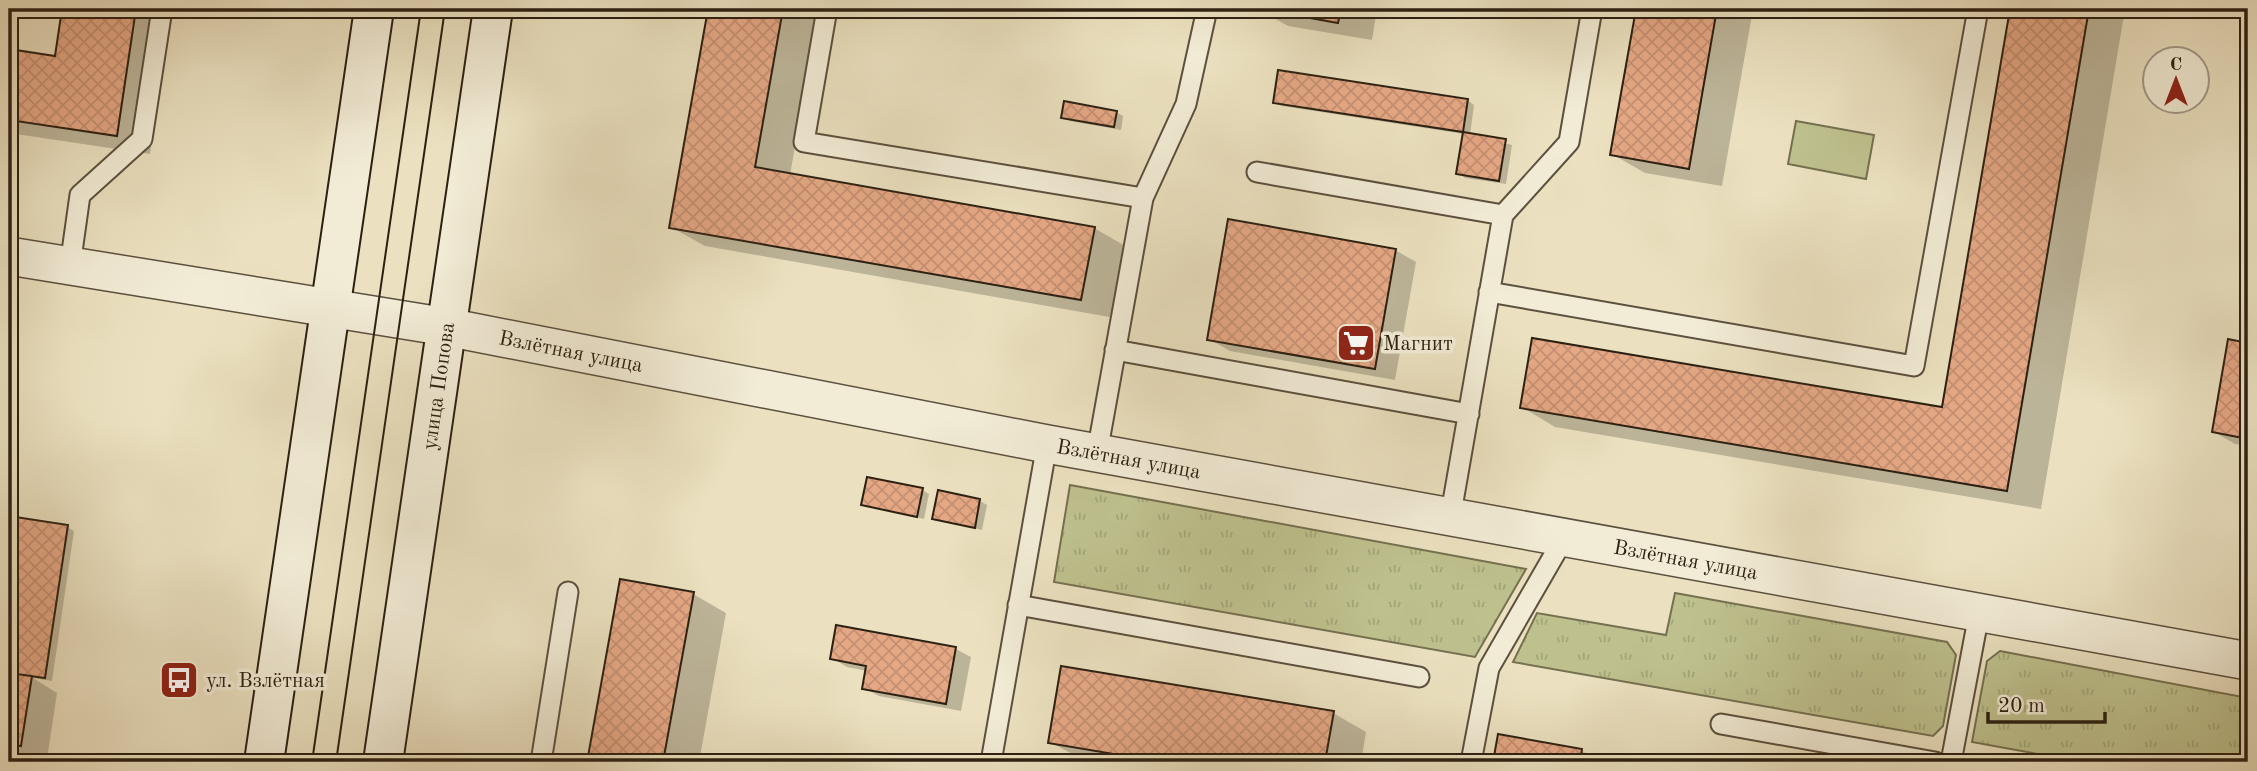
<svg xmlns="http://www.w3.org/2000/svg" width="2257" height="771" viewBox="0 0 2257 771" font-family="'Old Standard TT',serif">
<defs>
<pattern id="grass-tufts" width="24" height="20" patternUnits="userSpaceOnUse" patternTransform="scale(1.75)"><rect width="24" height="20" fill="#bec18e"/><path d="M3 7l-1-3M5 7V3M7 7l1-3M15 17l-1-3M17 17v-4M19 17l1-3" fill="none" stroke="#a3a679"/></pattern>
<pattern id="building-cross-hatch" width="8" height="8" patternUnits="userSpaceOnUse" patternTransform="scale(1.75)"><rect width="8" height="8" fill="#e5a885"/><path d="M0 0l8 8M0 8l8-8" fill="none" stroke="#c59072"/></pattern>
</defs>
<rect width="100%" height="100%" fill="#ebe1c0"/>
<filter id="stains"><feTurbulence type="fractalNoise" baseFrequency=".00286" numOctaves="4"/><feColorMatrix values="0 0 0 0 .2 0 0 0 0 .09 0 0 0 0 .02 0 0 0 .5 -.17"/></filter>
<radialGradient id="worn" r=".72"><stop offset=".6" stop-color="#630" stop-opacity="0"/><stop offset="1" stop-color="#630" stop-opacity=".3"/></radialGradient>
<!-- grass -->
<path fill="url(#grass-tufts)" stroke="#757050" stroke-width="2" d="M 1070,485 L 1526,569 L 1475,657 L 1054,582 Z
M 1675,593 L 1947,642 L 1956,655 L 1943,726 L 1933,736 L 1513,662 L 1537,613 L 1666,635 Z
M 2000,651 L 2248,698 L 2245,762 L 2082,762 L 1972,742 L 1987,661 Z"/>
<!-- pitch -->
<path fill="#bec18e" stroke="#757050" stroke-width="2" d="M 1796,121 L 1874,135 L 1866,179 L 1788,164 Z"/>
<!-- shadow -->
<path fill="#0003" d="M 64,9 L 172,9 L 150,154 L 9,133 L 9,51 L 56,58 Z
M 710,9 L 819,9 L 790,175 L 1094,228 L 1127,247 L 1115,318 L 705,246 L 671,227 Z
M 1258,9 L 1377,9 L 1372,40 L 1288,26 Z
M 1637,9 L 1753,9 L 1722,186 L 1645,173 L 1612,154 Z
M 2011,9 L 2125,9 L 2041,509 L 1555,427 L 1522,407 L 1943,409 Z
M 1467,100 L 1474,105 L 1470,135 L 1512,145 L 1506,184 L 1465,178 L 1458,173 L 1464,134 L 1282,106 L 1275,102 Z
M 1116,112 L 1123,116 L 1121,130 L 1070,121 L 1063,117 Z
M 1395,250 L 1416,262 L 1395,380 L 1230,351 L 1209,339 Z
M 2229,341 L 2248,345 L 2248,446 L 2235,444 L 2214,432 Z
M 922,490 L 929,494 L 924,519 L 863,505 Z
M 980,501 L 987,505 L 982,530 L 934,518 Z
M 9,518 L 67,527 L 74,531 L 52,681 L 33,678 L 57,693 L 47,759 L 9,754 Z
M 621,581 L 693,594 L 726,613 L 699,762 L 589,762 Z
M 838,627 L 956,649 L 971,657 L 961,711 L 879,696 L 864,688 L 867,671 L 847,667 L 832,658 Z
M 1333,713 L 1366,732 L 1361,762 L 1087,762 L 1050,742 Z
M 1499,736 L 1582,751 L 1589,755 L 1587,762 L 1494,762 Z"/>
<!-- building -->
<path fill="url(#building-cross-hatch)" stroke="#2c2012" stroke-width="2" d="M 62,9 L 136,9 L 117,136 L 9,120 L 9,49 L 55,56 Z
M 708,9 L 783,9 L 755,167 L 1095,227 L 1081,300 L 669,228 Z
M 1260,9 L 1341,9 L 1338,23 Z
M 1636,9 L 1717,9 L 1689,169 L 1610,155 Z
M 2010,9 L 2089,9 L 2007,491 L 1520,408 L 1532,338 L 1942,407 Z
M 1278,70 L 1468,99 L 1463,132 L 1273,103 Z
M 1064,101 L 1117,111 L 1114,127 L 1061,118 Z
M 1463,132 L 1506,139 L 1499,181 L 1456,174 Z
M 1228,219 L 1396,249 L 1375,369 L 1207,340 Z
M 2228,339 L 2248,343 L 2248,439 L 2212,432 Z
M 867,477 L 923,488 L 917,517 L 861,505 Z
M 938,490 L 980,499 L 975,528 L 932,519 Z
M 9,516 L 68,525 L 45,678 L 9,673 Z
M 620,579 L 694,592 L 663,762 L 587,762 Z
M 836,625 L 956,647 L 946,704 L 862,689 L 866,666 L 830,659 Z
M 1061,666 L 1334,711 L 1325,762 L 1161,762 L 1048,743 Z
M 9,673 L 32,676 L 21,746 L 9,744 Z
M 1498,734 L 1582,749 L 1580,762 L 1493,762 Z"/>
<g fill="none" stroke-linecap="round" stroke-linejoin="round">
<!-- lane casing -->
<g stroke="#5c503e" stroke-width="23">
<path id="lane" d="M 827,9 L 804,142 L 1143,198
M 1257,172 L 1503,215
M 70,266 L 80,195 L 142,139 L 162,9
M 1489,292 L 1914,366 L 1978,9
M 1115,350 L 1469,414
M 1097,453 L 1143,198 L 1186,104 L 1207,9
M 1450,519 L 1503,215 L 1569,142 L 1592,9
M 1018,605 L 1419,677
M 1721,724 L 1935,762
M 541,762 L 568,592
M 991,762 L 1047,444
M 1471,762 L 1489,668 L 1564,538
M 1951,762 L 1979,614"/>
</g>
<!-- street casing -->
<g stroke="#5c503e" stroke-width="40">
<g id="street">
<path id="s1" d="M 9,256 L 447,327 L 1047,444 L 2248,661"/>
</g>
</g>
<!-- secondary casing -->
<g stroke="#2c2012" stroke-width="42">
<g id="secondary">
<path d="M 264,762 L 374,9"/>
<path id="s2" d="M 383,762 L 493,9"/>
</g>
</g>
<!-- lane -->
<use href="#lane" stroke="#f2ecd6" stroke-width="19"/>
<!-- street -->
<use href="#street" stroke="#f2ecd6" stroke-width="37"/>
<!-- secondary -->
<use href="#secondary" stroke="#f2ecd6" stroke-width="38"/>
<!-- tram -->
<path stroke="#2c2012" stroke-width="2" d="M 312,762 L 421,9
M 336,762 L 445,9"/>
</g>
<!-- icons -->
<defs>
<g id="supermarket-square" transform="scale(2.0125)"><rect x="-9" y="-9" width="18" height="18" rx="4" fill="#8f2418" stroke="#f2ecd6"/><path d="M-6-5.5h2.5l.6 2H6L4.5 2H-2.5L-4.4-4H-6ZM-1.5 3.2a1.3 1.3 0 1 0 .1 0ZM3 3.2a1.3 1.3 0 1 0 .1 0Z" fill="#fff"/></g>
<g id="bus-square" transform="scale(2.0125)"><rect x="-9" y="-9" width="18" height="18" rx="4" fill="#8f2418" stroke="#f2ecd6"/><path d="M-5-6H5V4H4V6H2V4H-2V6H-4V4H-5ZM-3.5-4V0h7V-4ZM-3.5 1.2v1.5H-2V1.2ZM2 1.2v1.5H3.5V1.2Z" fill="#fff"/></g>
</defs>
<g fill-rule="evenodd">
<use href="#supermarket-square" x="1356" y="343"/>
<use href="#bus-square" x="179" y="680"/>
</g>
<g text-anchor="middle" stroke-width="7" stroke-linejoin="round" paint-order="stroke">
<!-- poi labels -->
<g font-size="21" fill="#2c2012" stroke="#f2ecd6" text-anchor="start">
<text x="1383" y="350">Магнит</text>
<text x="206" y="687">ул. Взлётная</text>
</g>
<!-- street labels -->
<g font-size="21" fill="#2c2012" stroke="#f2ecd6">
<text dy="7" stroke="none"><textPath href="#s1" startOffset="570">Взлётная улица</textPath></text>
<text dy="7" stroke="none"><textPath href="#s2" startOffset="380">улица Попова</textPath></text>
<text dy="7" stroke="none"><textPath href="#s1" startOffset="1138">Взлётная улица</textPath></text>
<text dy="7" stroke="none"><textPath href="#s1" startOffset="1704">Взлётная улица</textPath></text>
</g>
</g>
<!-- margin -->
<rect width="2257" height="771" fill="none" stroke="#ebe1c0" stroke-width="35"/>
<rect x="10" y="10" width="2236" height="750" fill="none" stroke="#2c2012" stroke-width="3.5"/>
<rect x="18" y="18" width="2222" height="736" fill="none" stroke="#2c2012" stroke-width="2"/>
<!-- north arrow -->
<g transform="translate(2176 80)"><circle r="33" fill="#f2ecd6" stroke="#a39a88" stroke-width="2"/>
<path d="M0-5L12 26L0 18L-12 26Z" fill="#8f2418"/>
<text y="-10" font-size="19" font-weight="bold" text-anchor="middle" fill="#2c2012">С</text>
</g>
<!-- scale -->
<path d="M1988 712v10h117v-10" fill="none" stroke="#2c2012" stroke-width="3.5"/>
<text x="1998" y="712" font-size="21" fill="#2c2012" stroke="#f2ecd6" stroke-width="5" paint-order="stroke">20 m</text>
<rect width="100%" height="100%" filter="url(#stains)"/>
<rect width="100%" height="100%" fill="url(#worn)"/>
</svg>
